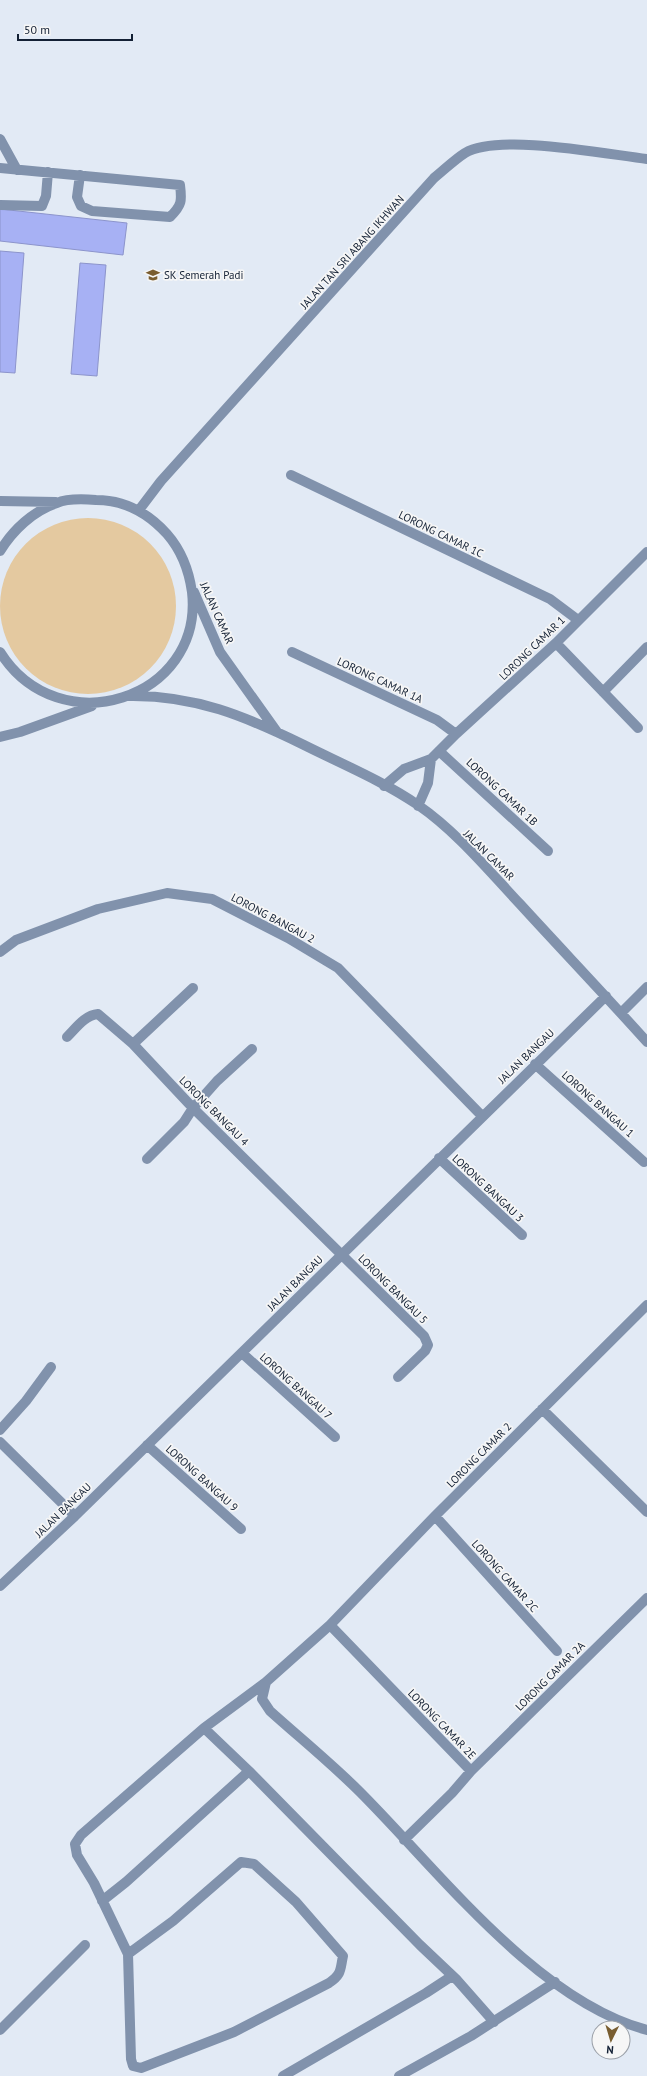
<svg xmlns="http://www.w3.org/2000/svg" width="647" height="2076" viewBox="0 0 647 2076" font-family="'PT Sans',sans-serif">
<rect width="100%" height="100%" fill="#e2eaf5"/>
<!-- green -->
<path fill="#e4c9a0" d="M0 606a88 88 0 1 1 176 0a88 88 0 1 1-176 0Z"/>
<!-- building -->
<path fill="#a7b1f4" stroke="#8c94cb" d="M 0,209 L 127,223 L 123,255 L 0,241 Z
M 0,251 L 24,253 L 15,373 L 0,372 Z
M 80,263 L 106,265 L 97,376 L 71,374 Z"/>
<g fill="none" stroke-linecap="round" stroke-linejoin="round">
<!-- minor -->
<path stroke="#8192ac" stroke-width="10" d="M 0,139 L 17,170
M 0,168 L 180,185 C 182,201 182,205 170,217 L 92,211 L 81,206 L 77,197 L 80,175
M 0,205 L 42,206 L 46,196 L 48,172
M 291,475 L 550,599 L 578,620
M 0,501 L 56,502
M 139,510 L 161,481 L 434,178 C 444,170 454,160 465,153 C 499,133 605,154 647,159
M 0,551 C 13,530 33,511 57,503 C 68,498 84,499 96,500 C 125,500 148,513 167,534 C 181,550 189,571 192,592 C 204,699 59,746 0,652
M 194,592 L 220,652 L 277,732
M 556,643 L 638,728
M 292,652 L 437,720 L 456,734
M 603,692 L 647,647
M 129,696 C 195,695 245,716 304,745 C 342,764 383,781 418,805 C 457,832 488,870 520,904 C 562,950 605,995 647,1042
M 0,737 L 20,732 L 92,706
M 439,751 L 548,851
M 384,786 L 404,769 L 431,759 L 456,734 L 556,643 L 647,552
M 418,806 L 428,783 L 431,759
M 0,952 L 16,940 L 98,909 L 167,893 L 212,899 L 288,938 L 338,968 L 482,1116
M 621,1013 L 647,987
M 67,1037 C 76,1028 85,1015 98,1014 L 133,1044 L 193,1108 L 424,1336 L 428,1345 L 425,1351 L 398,1377
M 133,1044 L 193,988
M 535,1064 L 644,1162
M 439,1158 L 522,1235
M 147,1159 L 184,1122 L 193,1108 L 217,1081 L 252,1049
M 647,1305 L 435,1516 L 330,1625 L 266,1682 L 262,1699 L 270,1711 C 300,1738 331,1763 360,1792 C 439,1871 536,2000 647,2030
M 242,1353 L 335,1437
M 542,1409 L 647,1512
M 0,1430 L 26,1401 L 51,1367
M 0,1442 L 75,1516
M 147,1445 L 241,1529
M 435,1516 L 557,1651
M 0,1586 L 75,1516 L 606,996
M 330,1625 L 471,1771 L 452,1793 L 404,1840
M 204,1728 L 249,1771 L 420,1945 L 457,1980 L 494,2022
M 471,1771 L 647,1598
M 102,1901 L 126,1882 L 249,1771
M 128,1954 L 173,1921 L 241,1862 L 254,1864 L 296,1902 L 343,1956 C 340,1970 342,1974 329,1983 L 234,2032 L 141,2068 L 133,2066 L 131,2059 L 128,1954 L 94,1883 L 77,1855 L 75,1844 L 81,1835 L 204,1728 L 266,1682
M 0,2030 L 85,1945
M 283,2076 L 426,1993 L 452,1976
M 399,2076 L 471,2036 L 555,1982"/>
</g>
<!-- icons -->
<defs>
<g id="school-bare" transform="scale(1.08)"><path d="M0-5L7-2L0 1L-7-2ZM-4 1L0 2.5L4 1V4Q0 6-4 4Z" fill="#795d30" stroke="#f6f6f6" stroke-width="2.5" paint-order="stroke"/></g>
</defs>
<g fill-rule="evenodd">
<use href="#school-bare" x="153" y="275"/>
</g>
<g text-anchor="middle" stroke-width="3.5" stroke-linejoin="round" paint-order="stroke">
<!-- street labels -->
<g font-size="11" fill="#132034" stroke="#f6f6f6">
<text transform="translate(352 252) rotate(-48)" y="4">JALAN TAN SRI ABANG IKHWAN</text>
<text transform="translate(441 534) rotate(26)" y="4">LORONG CAMAR 1C</text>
<text transform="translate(217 613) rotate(66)" y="4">JALAN CAMAR</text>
<text transform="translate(532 648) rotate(-44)" y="4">LORONG CAMAR 1</text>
<text transform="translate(380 680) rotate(25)" y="4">LORONG CAMAR 1A</text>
<text transform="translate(502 792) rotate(43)" y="4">LORONG CAMAR 1B</text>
<text transform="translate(489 855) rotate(45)" y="4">JALAN CAMAR</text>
<text transform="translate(273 918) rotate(28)" y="4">LORONG BANGAU 2</text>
<text transform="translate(526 1056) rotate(-44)" y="4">JALAN BANGAU</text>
<text transform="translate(598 1104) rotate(42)" y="4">LORONG BANGAU 1</text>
<text transform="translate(214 1111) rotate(45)" y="4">LORONG BANGAU 4</text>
<text transform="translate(488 1188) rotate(43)" y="4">LORONG BANGAU 3</text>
<text transform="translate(295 1283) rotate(-45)" y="4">JALAN BANGAU</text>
<text transform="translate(393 1289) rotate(45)" y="4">LORONG BANGAU 5</text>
<text transform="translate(296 1386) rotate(42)" y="4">LORONG BANGAU 7</text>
<text transform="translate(479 1455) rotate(-45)" y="4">LORONG CAMAR 2</text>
<text transform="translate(202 1478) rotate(42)" y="4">LORONG BANGAU 9</text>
<text transform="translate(63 1510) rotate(-44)" y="4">JALAN BANGAU</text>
<text transform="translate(505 1576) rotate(48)" y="4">LORONG CAMAR 2C</text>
<text transform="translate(550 1676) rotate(-45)" y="4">LORONG CAMAR 2A</text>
<text transform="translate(442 1724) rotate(46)" y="4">LORONG CAMAR 2E</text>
</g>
<!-- poi labels -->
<g font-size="11" fill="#132034" stroke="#f6f6f6" text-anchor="start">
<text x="164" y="279">SK Semerah Padi</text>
</g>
</g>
<!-- north arrow -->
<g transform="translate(611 2040) rotate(185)"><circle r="19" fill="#f6f6f6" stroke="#9ba0a8"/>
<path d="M0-3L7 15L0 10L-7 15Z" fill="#795d30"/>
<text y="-6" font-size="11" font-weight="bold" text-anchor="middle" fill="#132034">N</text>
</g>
<!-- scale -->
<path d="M18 34v6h114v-6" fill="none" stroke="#132034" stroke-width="2"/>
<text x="24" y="34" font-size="12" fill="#132034" stroke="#f6f6f6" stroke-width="3" paint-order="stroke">50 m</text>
</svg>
